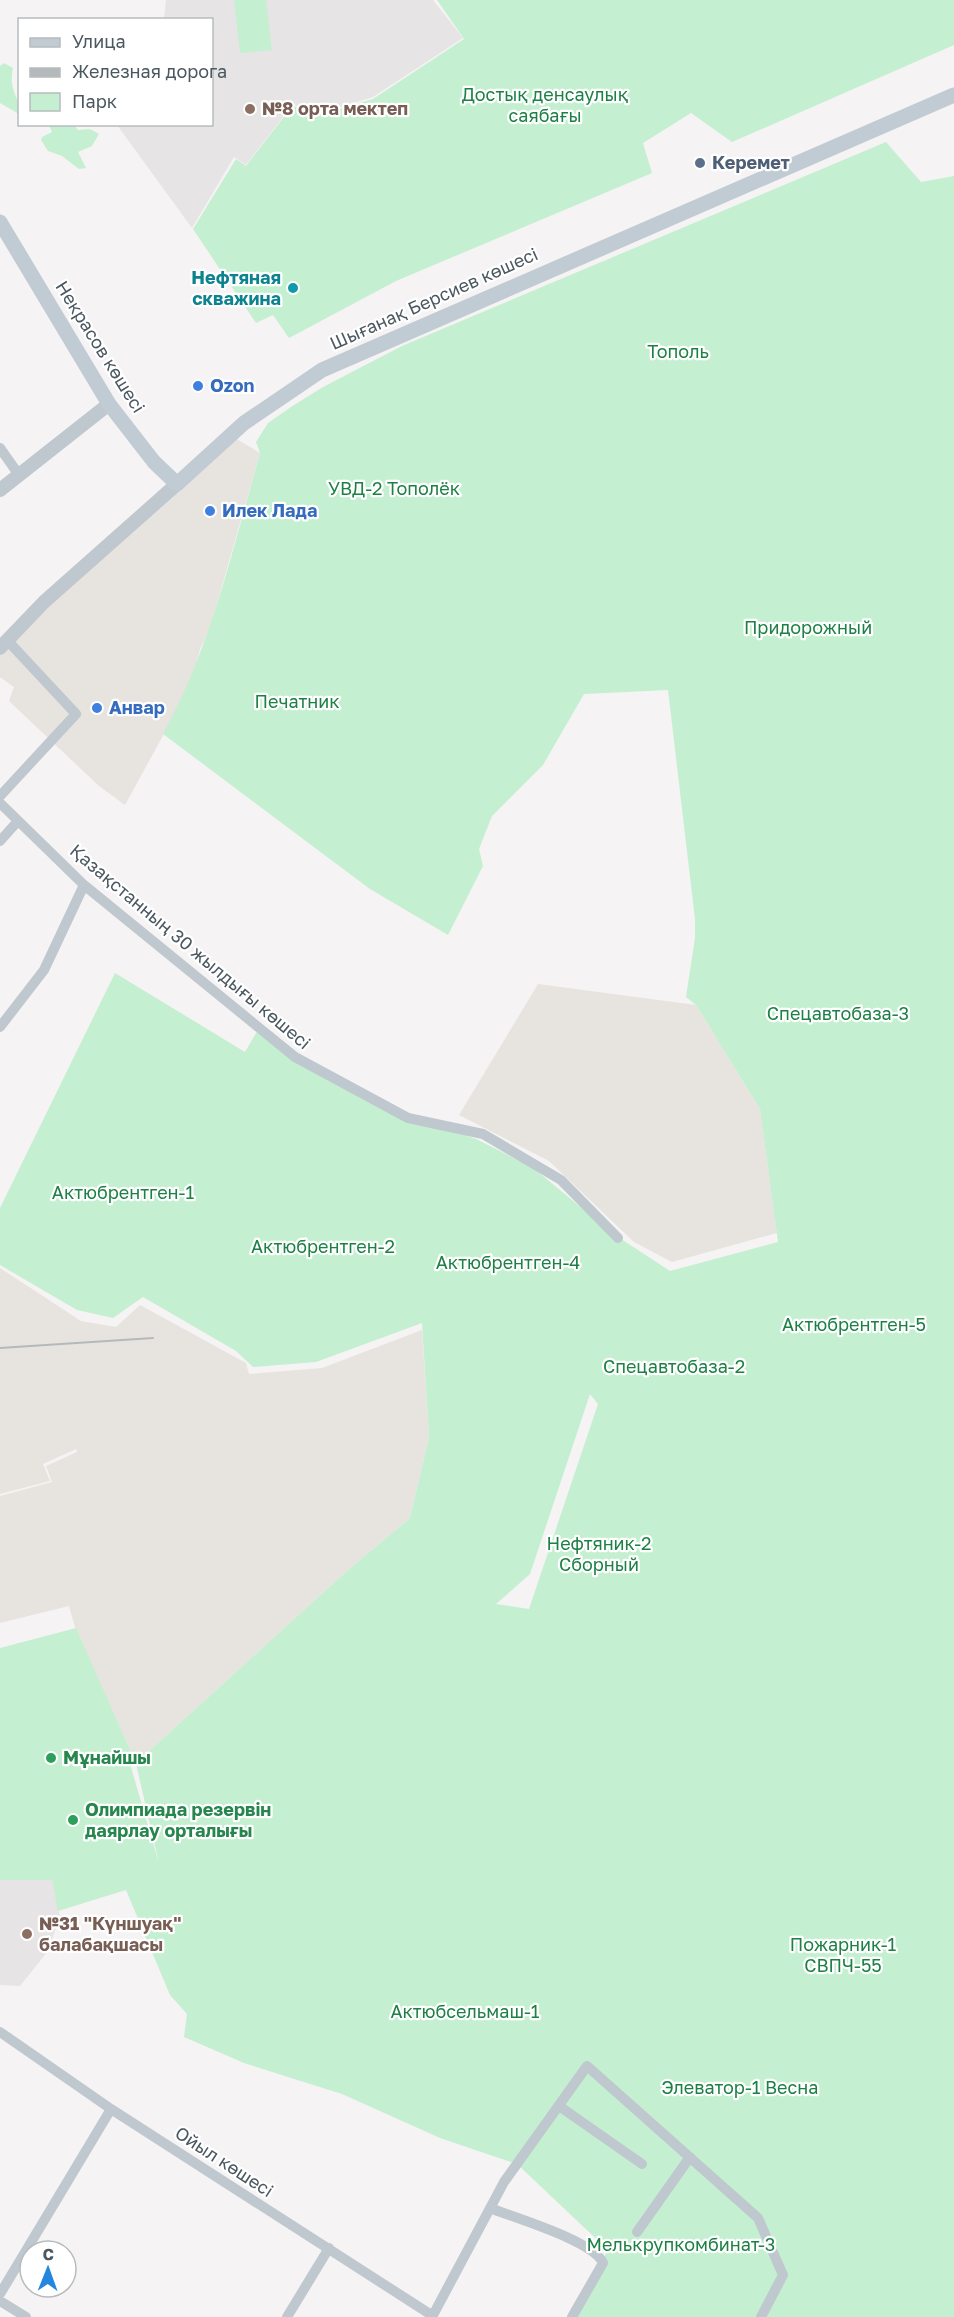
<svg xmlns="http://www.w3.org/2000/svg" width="954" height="2317" viewBox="0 0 954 2317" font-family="'Golos Text',sans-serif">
<rect width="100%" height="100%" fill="#f5f3f3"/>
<!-- commercial -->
<path fill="#e7e4df" d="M 230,435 L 260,453 L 210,628 L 200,649 L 194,671 L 183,699 L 125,805 L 99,786 L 9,701 L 14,687 L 0,677 L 0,650 Z
M 538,984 L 696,1005 L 760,1109 L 777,1233 L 672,1262 L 634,1242 L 549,1161 L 459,1115 Z
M 0,1268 L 81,1321 L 116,1327 L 140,1305 L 246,1363 L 249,1374 L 322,1368 L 422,1330 L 429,1437 L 410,1518 L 348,1570 L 136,1763 L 75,1627 L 69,1606 L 0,1623 L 0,1496 L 52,1482 L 46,1466 L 77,1452 L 76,1449 L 43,1464 L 50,1481 L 0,1494 Z"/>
<!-- education -->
<path fill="#e6e4e5" d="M 166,0 L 433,0 L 463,38 L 373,97 L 314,115 L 293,104 L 246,165 L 234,157 L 192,228 L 117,125 L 212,124 L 212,20 L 164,19 Z
M 0,1880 L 52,1880 L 60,1916 L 48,1951 L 20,1986 L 0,1985 Z"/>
<!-- green -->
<path fill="#c5efd1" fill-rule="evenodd" d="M 234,0 L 266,0 L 272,50 L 240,53 Z
M 437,0 L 954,0 L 954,45 L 732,142 L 691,113 L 643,143 L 652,173 L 396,281 L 289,338 L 273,315 L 256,323 L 193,229 L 236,159 L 246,166 L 293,105 L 314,116 L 373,99 L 464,39 Z
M 4,63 L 13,68 C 8,93 20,94 19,114 L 0,103 L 0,66 Z
M 49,125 L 74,125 L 78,130 L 90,129 L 99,134 L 92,146 L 78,152 L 86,168 L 79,169 L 62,156 L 48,151 L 41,140 L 42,137 L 52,132 Z
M 886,142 L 921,182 L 954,176 L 954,2317 L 568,2317 L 608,2250 L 517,2164 L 440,2138 L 342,2094 L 244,2063 L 184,2037 L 187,2014 L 170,1995 L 126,1890 L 58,1911 L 52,1880 L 0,1880 L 0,1648 L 76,1628 L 136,1763 L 348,1570 L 410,1518 L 429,1437 L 422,1323 L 316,1362 L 253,1367 L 236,1351 L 143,1297 L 113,1318 L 77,1310 L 0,1265 L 0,1208 L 115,973 L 245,1052 L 259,1028 L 295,1057 L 404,1114 L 476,1139 L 532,1167 L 612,1233 L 670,1271 L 778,1242 L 760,1109 L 696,1005 L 686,997 L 695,938 L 695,919 L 668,690 L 584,694 L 543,765 L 492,816 L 479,849 L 483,866 L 448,935 L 370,889 L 163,734 C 211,647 233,548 260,453 L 256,442 L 268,423 L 291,407 L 323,387 L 402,346 ZM 590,1394 L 598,1404 L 529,1609 L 496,1604 L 530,1574 ZM 136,1764 L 158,1859 L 158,1860 L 131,1767 Z"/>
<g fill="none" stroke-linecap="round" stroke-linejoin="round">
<!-- minor -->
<path stroke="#bfc8ce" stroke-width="10" d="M 0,448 L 19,475
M 0,796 L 76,714 L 7,640
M 0,803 L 84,885 L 295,1057 L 408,1118 L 483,1134 L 561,1180 L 618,1238
M 0,841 L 18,821
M 0,1027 L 44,970 L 84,885
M 0,2032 L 111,2109 L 433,2316
M 559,2106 L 642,2164
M 490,2208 C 515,2218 594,2241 603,2263 L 572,2317
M 637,2232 L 690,2157
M 0,2294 L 111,2109
M 0,2301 L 26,2317
M 287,2317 L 329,2248
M 432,2317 L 504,2182 L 587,2066 L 758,2218 L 783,2275 L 761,2317"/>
<!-- tertiary -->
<path stroke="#bfc8ce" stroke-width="14" d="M 0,490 L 109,404
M 0,648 L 44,602 L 177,484"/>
<!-- secondary -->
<path stroke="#c0cbd3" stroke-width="15" d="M 0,222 L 109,404 L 154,462 L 177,484 L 244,423 L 322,370 L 954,95"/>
<!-- rail -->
<path stroke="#b5b9bc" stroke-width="2" d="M 0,1348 L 153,1338"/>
</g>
<!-- markers -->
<g fill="#8d6e63" stroke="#fff" stroke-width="2">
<circle cx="250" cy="109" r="6"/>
<circle cx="27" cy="1934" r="6"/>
</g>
<circle fill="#5c6f8a" stroke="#fff" stroke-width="2" cx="700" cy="163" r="6"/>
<circle fill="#0f9aa8" stroke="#fff" stroke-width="2" cx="293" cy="288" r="6"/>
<g fill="#3f7fe0" stroke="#fff" stroke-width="2">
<circle cx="198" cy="386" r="6"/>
<circle cx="210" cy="511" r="6"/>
<circle cx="97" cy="708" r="6"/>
</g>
<g fill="#2e9e5b" stroke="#fff" stroke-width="2">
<circle cx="51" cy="1758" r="6"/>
<circle cx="73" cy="1820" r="6"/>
</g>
<g text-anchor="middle" stroke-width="4.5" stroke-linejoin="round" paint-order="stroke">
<!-- park labels -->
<g font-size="18" fill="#1d8045" stroke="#fff">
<text x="545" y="101">Достық денсаулық<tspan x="545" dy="21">саябағы</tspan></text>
<text x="678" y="358">Тополь</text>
<text x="394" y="495">УВД-2 Тополёк</text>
<text x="808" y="634">Придорожный</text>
<text x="297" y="708">Печатник</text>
<text x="838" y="1020">Спецавтобаза-3</text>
<text x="123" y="1199">Актюбрентген-1</text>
<text x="323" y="1253">Актюбрентген-2</text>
<text x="508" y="1269">Актюбрентген-4</text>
<text x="854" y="1331">Актюбрентген-5</text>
<text x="674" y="1373">Спецавтобаза-2</text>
<text x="599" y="1550">Нефтяник-2<tspan x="599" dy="21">Сборный</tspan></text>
<text x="843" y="1951">Пожарник-1<tspan x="843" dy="21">СВПЧ-55</tspan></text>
<text x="465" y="2018">Актюбсельмаш-1</text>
<text x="740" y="2094">Элеватор-1 Весна</text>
<text x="681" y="2251">Мелькрупкомбинат-3</text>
</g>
<!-- education labels -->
<g font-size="18" font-weight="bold" fill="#785e54" stroke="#fff" text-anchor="start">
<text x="262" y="115">№8 орта мектеп</text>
<text x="39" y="1930">№31 "Күншуақ"<tspan x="39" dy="21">балабақшасы</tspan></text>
</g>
<!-- service labels -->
<g font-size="18" font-weight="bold" fill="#4e5e75" stroke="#fff" text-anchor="start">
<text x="712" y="169">Керемет</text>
</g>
<!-- culture labels -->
<g font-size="18" font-weight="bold" fill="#0d838f" stroke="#fff" text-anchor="end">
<text x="281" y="284">Нефтяная<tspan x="281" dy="21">скважина</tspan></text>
</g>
<!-- street labels -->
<g font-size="18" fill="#4b5860" stroke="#fff">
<text transform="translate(434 299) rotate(-24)" y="6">Шығанақ Берсиев көшесі</text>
<text transform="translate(100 347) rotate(58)" y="6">Некрасов көшесі</text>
<text transform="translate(190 947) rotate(40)" y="6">Қазақстанның 30 жылдығы көшесі</text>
<text transform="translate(224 2162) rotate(33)" y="6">Ойыл көшесі</text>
</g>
<!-- shop labels -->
<g font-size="18" font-weight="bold" fill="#366cbe" stroke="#fff" text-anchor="start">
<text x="210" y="392">Ozon</text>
<text x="222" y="517">Илек Лада</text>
<text x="109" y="714">Анвар</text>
</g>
<!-- leisure labels -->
<g font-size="18" font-weight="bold" fill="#27864d" stroke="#fff" text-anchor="start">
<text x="63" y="1764">Мұнайшы</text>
<text x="85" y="1816">Олимпиада резервін<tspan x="85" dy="21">даярлау орталығы</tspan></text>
</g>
</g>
<!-- legend -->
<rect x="18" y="18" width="195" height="108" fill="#ffffff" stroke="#b7bcbf" stroke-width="1.5"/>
<rect x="30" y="38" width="30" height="9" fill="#c0cbd3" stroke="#b7bcbf" stroke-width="1.5"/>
<text x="72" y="48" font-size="18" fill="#4b5860">Улица</text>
<rect x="30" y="68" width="30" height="9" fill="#b5b9bc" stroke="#b7bcbf" stroke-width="1.5"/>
<text x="72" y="78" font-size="18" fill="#4b5860">Железная дорога</text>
<rect x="30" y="93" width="30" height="18" fill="#c5efd1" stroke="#b7bcbf" stroke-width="1.5"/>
<text x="72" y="108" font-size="18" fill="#4b5860">Парк</text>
<!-- north arrow -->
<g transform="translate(48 2269) rotate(1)"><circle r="28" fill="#ffffff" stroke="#b7bcbf" stroke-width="1.5"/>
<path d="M0-4.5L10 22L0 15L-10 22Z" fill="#2486de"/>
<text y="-9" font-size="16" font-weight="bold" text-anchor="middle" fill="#4b5860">С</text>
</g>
</svg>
